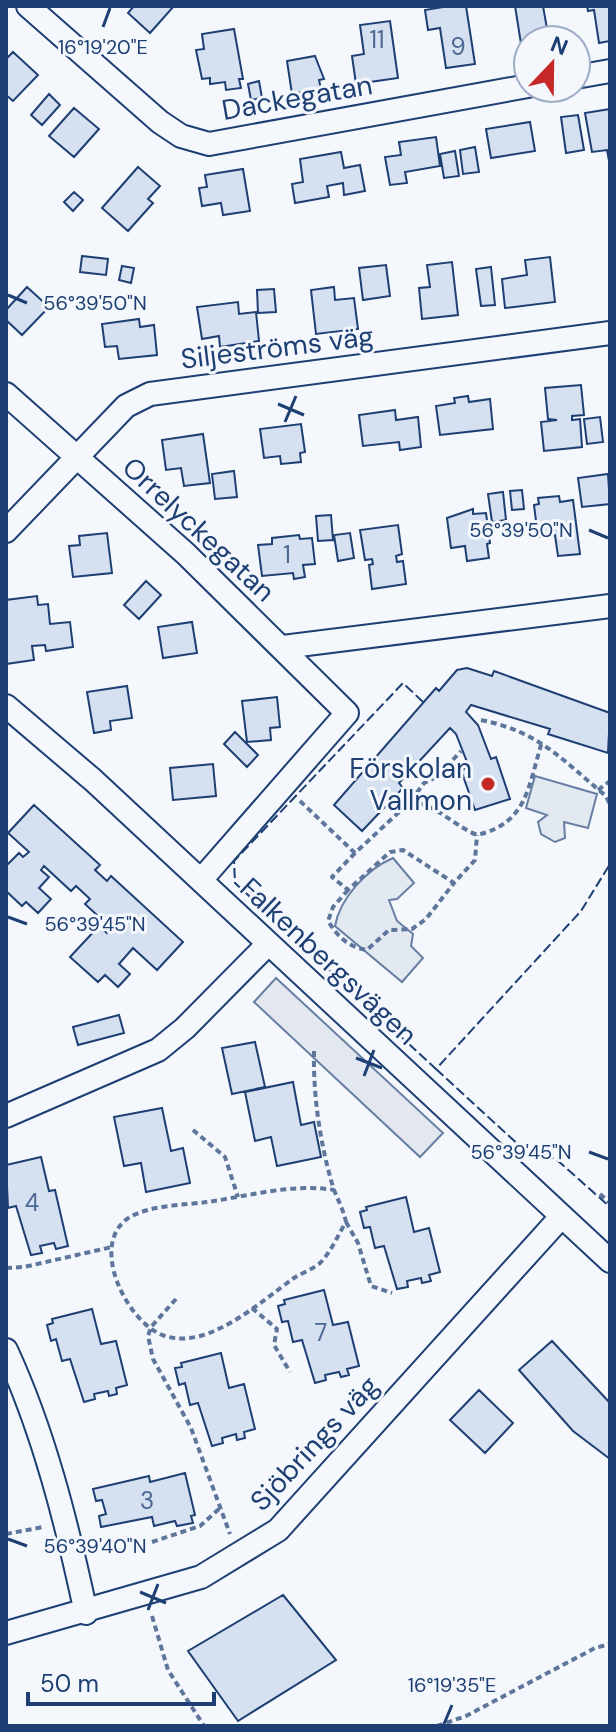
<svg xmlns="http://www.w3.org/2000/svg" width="616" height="1732" viewBox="0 0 616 1732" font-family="'DM Sans',sans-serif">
<rect width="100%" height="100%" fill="#f4f7fb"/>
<!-- green -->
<path fill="#e3e9f0" stroke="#687fa3" stroke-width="2" d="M 535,776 L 597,794 L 588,828 L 564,822 L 565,838 L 555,842 L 541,834 L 538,822 L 547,815 L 526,808 Z
M 393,858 L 414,883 L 397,899 L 389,900 L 397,921 L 413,934 L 411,946 L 423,958 L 402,982 L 335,926 C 340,898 367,869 393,858 Z"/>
<!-- parking -->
<path fill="#e3e8f0" stroke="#687fa3" stroke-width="2" d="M 276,978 L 443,1133 L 420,1157 L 254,1002 Z"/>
<!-- building -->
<path fill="#d5e0f0" stroke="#1d3f73" stroke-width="2" d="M 134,6 L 174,6 L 150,33 L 128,13 Z
M 449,6 L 466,6 L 475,64 L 446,68 L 440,28 L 428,30 L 425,10 Z
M 515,6 L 543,6 L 549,40 L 528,40 L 528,55 L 523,56 Z
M 587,6 L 610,6 L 610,41 L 599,43 L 594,10 L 588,11 Z
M 390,21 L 398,78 L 356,84 L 352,56 L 364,54 L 360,25 Z
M 234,29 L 243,79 L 239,79 L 241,88 L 226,90 L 225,82 L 210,84 L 210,78 L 202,79 L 196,50 L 204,49 L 202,34 Z
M 13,52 L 38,75 L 13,101 L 6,95 L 6,59 Z
M 315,56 L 324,79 L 319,80 L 321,89 L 292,94 L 287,61 Z
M 259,81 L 262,98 L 251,100 L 248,84 Z
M 49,94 L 60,105 L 42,125 L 31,115 Z
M 74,108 L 99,129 L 74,157 L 49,136 Z
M 610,109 L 610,166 L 607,150 L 592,152 L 585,113 Z
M 578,115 L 584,150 L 566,153 L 561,117 Z
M 530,122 L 535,151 L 491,158 L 486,129 Z
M 436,137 L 440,166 L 405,172 L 407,183 L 390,185 L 385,157 L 401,155 L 399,142 Z
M 475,147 L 479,172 L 463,174 L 460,150 Z
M 455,151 L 459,176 L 444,178 L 440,154 Z
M 341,152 L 344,168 L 360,165 L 365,191 L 344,195 L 343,183 L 327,186 L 329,197 L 295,203 L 292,184 L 303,182 L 300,159 Z
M 138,167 L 160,186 L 148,199 L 153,203 L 128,231 L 102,208 Z
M 243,169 L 250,211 L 223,215 L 221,203 L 202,206 L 199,188 L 207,187 L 205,175 Z
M 74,192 L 83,200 L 73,211 L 64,202 Z
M 82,256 L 108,259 L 106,275 L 80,272 Z
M 550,257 L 555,302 L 505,308 L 502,279 L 527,275 L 525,260 Z
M 452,262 L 458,315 L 422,319 L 419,288 L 430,287 L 427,265 Z
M 386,265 L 390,296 L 363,300 L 359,268 Z
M 122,266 L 134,268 L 131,283 L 119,280 Z
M 491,267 L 495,305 L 481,306 L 476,269 Z
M 27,287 L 49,307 L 22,335 L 6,320 L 6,310 Z
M 334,287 L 335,300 L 354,298 L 358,329 L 316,334 L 311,290 Z
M 274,289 L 276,312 L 258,313 L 257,290 Z
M 238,302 L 239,314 L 256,312 L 259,341 L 220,347 L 219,336 L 202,339 L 197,307 Z
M 139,319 L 140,327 L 154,325 L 157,355 L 119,359 L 117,346 L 105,347 L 102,324 Z
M 581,385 L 584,415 L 572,416 L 572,420 L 580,419 L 582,447 L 544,451 L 541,422 L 557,420 L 548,419 L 545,388 Z
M 468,396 L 469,402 L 490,399 L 493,429 L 440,435 L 436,406 L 455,403 L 454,398 Z
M 395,410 L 396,420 L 418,417 L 421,447 L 400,450 L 399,442 L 363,446 L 359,415 Z
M 600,417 L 603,442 L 587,444 L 584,419 Z
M 301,424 L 305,452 L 300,453 L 301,462 L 281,464 L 280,456 L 264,458 L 260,429 Z
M 203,434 L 210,483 L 184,486 L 181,468 L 166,470 L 162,440 Z
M 234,471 L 237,497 L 215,499 L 212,474 Z
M 608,474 L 610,504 L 582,507 L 578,478 Z
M 522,490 L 524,509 L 512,510 L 510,491 Z
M 503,492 L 506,520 L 492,522 L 488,494 Z
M 559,496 L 560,502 L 573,500 L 580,554 L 558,556 L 555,535 L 538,537 L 534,505 L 539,504 L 538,498 Z
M 473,509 L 473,514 L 486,513 L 490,543 L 487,544 L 489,558 L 467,561 L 465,546 L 451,548 L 447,518 Z
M 331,515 L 333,540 L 318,541 L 316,516 Z
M 398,525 L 402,554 L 396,556 L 397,562 L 403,561 L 406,584 L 372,589 L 369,565 L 373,564 L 372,559 L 365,560 L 360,530 Z
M 107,533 L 112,573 L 73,577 L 69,546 L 80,545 L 79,536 Z
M 350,533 L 354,558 L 338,561 L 334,535 Z
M 299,535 L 300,539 L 312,538 L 315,564 L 303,565 L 305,577 L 294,579 L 293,573 L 262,576 L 258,545 L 272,544 L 272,538 Z
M 146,581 L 161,595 L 139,619 L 124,605 Z
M 37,596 L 38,605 L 48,604 L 50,624 L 70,622 L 73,647 L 46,651 L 45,645 L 32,646 L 34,660 L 6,664 L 6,600 Z
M 192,622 L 197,653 L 163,658 L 158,627 Z
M 467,668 L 492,676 L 494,671 L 610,713 L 608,753 L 548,734 L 550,729 L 471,705 L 466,712 L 478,725 L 491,759 L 496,757 L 510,799 L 475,810 L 461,770 L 469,767 L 456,734 L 450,728 L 399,783 L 403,788 L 362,831 L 334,805 L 436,688 L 439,691 L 457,670 Z
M 127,686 L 132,718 L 110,721 L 111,730 L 94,733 L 87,692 Z
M 277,697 L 280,727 L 270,728 L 271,740 L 247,742 L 242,701 Z
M 235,732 L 258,755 L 247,767 L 224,744 Z
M 213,764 L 216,796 L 173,800 L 170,768 Z
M 34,805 L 100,865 L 95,870 L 107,881 L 111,876 L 183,942 L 157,970 L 133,948 L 119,964 L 130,974 L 118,987 L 105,975 L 98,982 L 70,957 L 99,926 L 107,933 L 111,928 L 85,904 L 90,899 L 76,886 L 71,891 L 44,866 L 41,870 L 49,877 L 39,888 L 51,899 L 38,913 L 26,902 L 22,906 L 6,891 L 6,866 L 19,853 L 23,857 L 29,852 L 8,833 Z
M 119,1015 L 124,1033 L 78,1045 L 73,1027 Z
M 255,1042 L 265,1087 L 232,1094 L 222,1048 Z
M 293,1082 L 301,1125 L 314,1122 L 321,1157 L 277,1166 L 271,1137 L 255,1141 L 245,1092 Z
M 162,1108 L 171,1151 L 183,1148 L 190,1183 L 146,1192 L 141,1163 L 124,1166 L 114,1117 Z
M 41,1157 L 49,1191 L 55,1190 L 68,1246 L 56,1249 L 54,1243 L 40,1246 L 42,1253 L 31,1255 L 16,1206 L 8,1208 L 6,1165 Z
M 406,1197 L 414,1232 L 429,1228 L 440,1272 L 429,1275 L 431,1281 L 422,1283 L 421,1278 L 407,1281 L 408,1287 L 397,1289 L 384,1246 L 375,1248 L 370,1227 L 364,1228 L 360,1212 L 367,1210 L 366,1207 Z
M 324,1290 L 333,1325 L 348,1322 L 359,1366 L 347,1369 L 349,1375 L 341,1377 L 339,1372 L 325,1375 L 326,1380 L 315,1383 L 302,1340 L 293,1342 L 288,1321 L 282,1322 L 278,1306 L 285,1304 L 284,1300 Z
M 92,1309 L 101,1344 L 116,1341 L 127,1385 L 116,1388 L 117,1394 L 109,1396 L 108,1391 L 94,1394 L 95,1399 L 84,1402 L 70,1359 L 62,1361 L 56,1339 L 51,1341 L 47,1325 L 53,1323 L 52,1319 Z
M 552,1341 L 610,1403 L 610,1459 L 573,1431 L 519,1370 Z
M 221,1353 L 229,1388 L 244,1384 L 255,1429 L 244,1432 L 245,1438 L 237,1440 L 236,1434 L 222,1438 L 223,1443 L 212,1446 L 198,1403 L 190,1405 L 185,1383 L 179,1385 L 175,1368 L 182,1367 L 181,1363 Z
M 479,1390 L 513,1423 L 485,1453 L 450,1420 Z
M 185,1473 L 195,1515 L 191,1516 L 193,1523 L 177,1526 L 175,1521 L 154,1526 L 152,1517 L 101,1527 L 99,1516 L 106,1514 L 102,1500 L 96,1501 L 93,1489 L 149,1476 L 150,1482 Z
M 283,1595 L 336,1660 L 238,1721 L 188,1651 Z"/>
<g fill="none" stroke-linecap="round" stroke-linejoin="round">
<!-- minor casing -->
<g stroke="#1d3f73" stroke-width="26">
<path id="minor" d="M 28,6 L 160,122 L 181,136 L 209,144 L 528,86
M 576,77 L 610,71
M 6,394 L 186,554 L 347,713 L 201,880
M 6,531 L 126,406 L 150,394 L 610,333
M 283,647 L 610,606
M 6,706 L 93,780 L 610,1261
M 6,1116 L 158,1050 L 185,1028 L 267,945
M 6,1350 C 44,1432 67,1524 86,1613
M 6,1633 L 201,1577 L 278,1530 L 561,1217"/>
</g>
<!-- path -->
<path stroke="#5e769c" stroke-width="4" stroke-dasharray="6 4" stroke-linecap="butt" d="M 481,720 C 540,732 561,759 606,796 L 610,805
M 598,790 L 610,781
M 300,801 L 355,853 L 411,801 C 438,806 453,825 477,835 C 528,823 528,786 542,742
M 411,801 L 424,783 L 437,777 L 461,751
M 355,853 L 332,877 L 348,890 L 390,852 L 403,850 L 454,883 L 475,860 L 477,835
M 348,890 L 333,907 L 328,921 C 338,937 348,947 367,950 L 389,930 L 412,929 L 426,919 L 454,883
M 314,1051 C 313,1096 320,1143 333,1187 C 337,1199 343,1208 346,1222 C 338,1235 331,1252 320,1263 C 313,1269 302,1273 294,1278 C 260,1302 209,1350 165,1336 C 127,1324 87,1243 130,1217 C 151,1205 184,1205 208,1202 C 248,1196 294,1183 334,1190
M 193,1130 L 225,1157 L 238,1197
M 600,1194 L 610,1203
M 346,1222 L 358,1243 L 371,1286 L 392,1293
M 6,1268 L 24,1267 L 112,1247
M 176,1299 L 151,1327 L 148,1336 L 153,1359 L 191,1428 L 230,1534
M 252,1308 L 277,1329 L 274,1345 L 290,1372
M 6,1534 L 43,1527
M 152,1542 L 200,1526 L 219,1509
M 152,1616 L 168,1670 L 204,1726
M 437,1726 L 466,1716 L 595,1648 L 610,1644"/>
<!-- minor -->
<use href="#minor" stroke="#f4f7fb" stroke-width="22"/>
<!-- fence -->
<path stroke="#1d3f73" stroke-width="2" stroke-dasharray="10 4" stroke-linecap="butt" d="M 423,702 L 403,683 L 234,861 L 235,883 L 436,1069 L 581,911 L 610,864
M 436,1069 L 523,1149 L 556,1159 L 610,1207"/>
</g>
<!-- ticks -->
<path fill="none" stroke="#1d3f73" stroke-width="3" d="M 103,27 L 110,8M 8,295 L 27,303M 278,404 L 304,415M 285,422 L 296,396M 589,530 L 608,538M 8,917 L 27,924M 356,1058 L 382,1068M 364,1076 L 374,1050M 589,1152 L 608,1159M 8,1539 L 27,1546M 140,1592 L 166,1603M 148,1610 L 158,1584M 444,1724 L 452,1705"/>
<!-- markers -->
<circle fill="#c62828" stroke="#f4f7fb" stroke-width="3" cx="488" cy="784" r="8"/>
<g text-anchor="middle" stroke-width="6" stroke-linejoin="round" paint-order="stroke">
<!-- number labels -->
<g font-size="24" fill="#4b6792">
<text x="377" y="48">11</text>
<text x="458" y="55">9</text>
<text x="287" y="563">1</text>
<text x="32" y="1211">4</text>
<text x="321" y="1341">7</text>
<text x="147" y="1509">3</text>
</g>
<!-- street labels -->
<g font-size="28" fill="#1d3f73" stroke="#f4f7fb">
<text transform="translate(297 97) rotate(-10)" y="10">Dackegatan</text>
<text transform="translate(277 347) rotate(-7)" y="10">Siljeströms väg</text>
<text transform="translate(199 529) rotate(43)" y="10">Orrelyckegatan</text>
<text transform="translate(329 961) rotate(43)" y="10">Falkenbergsvägen</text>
<text transform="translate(314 1443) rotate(-47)" y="10">Sjöbrings väg</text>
</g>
<!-- poi labels -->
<g font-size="28" fill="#1d3f73" stroke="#f4f7fb" text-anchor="end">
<text x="472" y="778">Förskolan<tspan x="472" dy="32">Vallmon</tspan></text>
</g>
</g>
<g font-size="20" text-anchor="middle" fill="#1d3f73" stroke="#f4f7fb" stroke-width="6" stroke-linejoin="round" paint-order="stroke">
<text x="103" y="54">16°19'20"E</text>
<text x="95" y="310">56°39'50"N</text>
<text x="521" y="537">56°39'50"N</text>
<text x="95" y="931">56°39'45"N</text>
<text x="521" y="1159">56°39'45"N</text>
<text x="95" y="1553">56°39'40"N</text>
<text x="452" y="1692">16°19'35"E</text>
</g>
<!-- border -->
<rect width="616" height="1732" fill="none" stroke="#1d3f73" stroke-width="16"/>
<!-- north arrow -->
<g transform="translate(552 64) rotate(22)"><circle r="38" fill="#f4f7fb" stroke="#9eadc5" stroke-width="2"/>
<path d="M0-6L14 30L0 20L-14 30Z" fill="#c62828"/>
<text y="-12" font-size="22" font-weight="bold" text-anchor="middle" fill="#1d3f73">N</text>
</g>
<!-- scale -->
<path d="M28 1692v12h186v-12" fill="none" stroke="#1d3f73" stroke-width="4"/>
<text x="40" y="1692" font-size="24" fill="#1d3f73" stroke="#f4f7fb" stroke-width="6" paint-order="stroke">50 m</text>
</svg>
